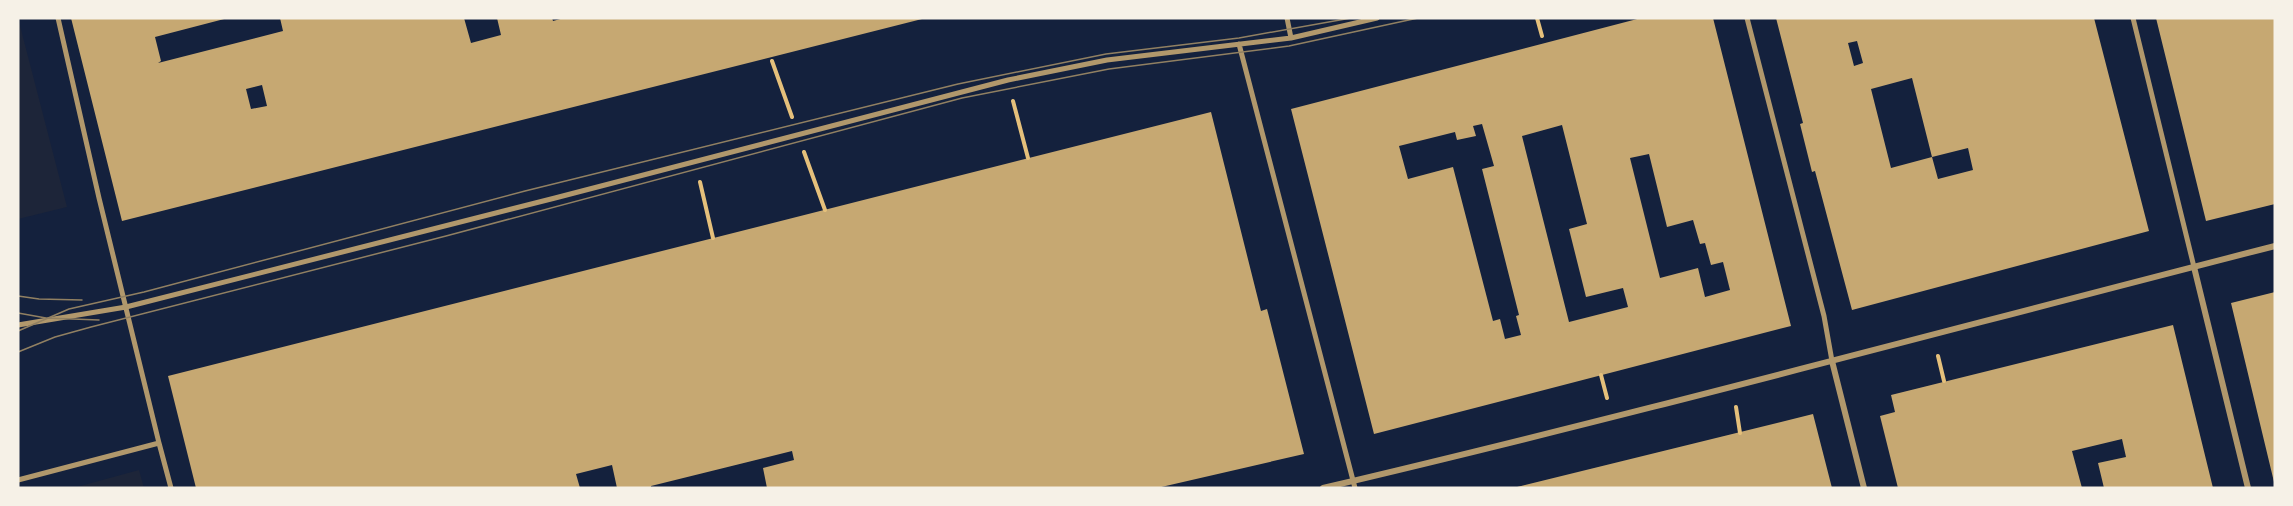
<svg xmlns="http://www.w3.org/2000/svg" width="2293" height="506" viewBox="0 0 2293 506" font-family="Figtree,sans-serif">
<rect width="100%" height="100%" fill="#14213d"/>
<!-- green -->
<path fill="#1d2539" d="M 18,18 L 67,207 L 18,219 Z
M 139,470 L 144,488 L 73,488 Z"/>
<!-- building -->
<path fill="#c6a872" fill-rule="evenodd" d="M 71,18 L 228,18 L 155,37 L 161,61 L 158,63 L 283,31 L 280,18 L 464,18 L 471,43 L 501,35 L 497,18 L 552,18 L 553,21 L 564,18 L 922,19 L 122,221 ZM 262,85 L 267,106 L 251,109 L 246,89 Z
M 1641,18 L 1713,18 L 1791,326 L 1374,434 L 1291,109 ZM 1482,124 L 1494,166 L 1482,169 L 1519,315 L 1516,316 L 1521,335 L 1505,339 L 1500,319 L 1493,321 L 1453,167 L 1408,179 L 1399,146 L 1455,132 L 1457,140 L 1476,136 L 1473,126 ZM 1562,125 L 1587,224 L 1569,229 L 1586,297 L 1623,288 L 1628,307 L 1569,322 L 1522,136 ZM 1649,154 L 1667,227 L 1693,220 L 1700,244 L 1705,243 L 1711,265 L 1723,262 L 1730,290 L 1705,297 L 1698,268 L 1660,278 L 1630,158 Z
M 1776,18 L 2094,18 L 2149,231 L 1852,310 L 1815,171 L 1812,172 L 1800,124 L 1803,123 ZM 1857,41 L 1863,63 L 1854,66 L 1848,43 ZM 1912,78 L 1932,157 L 1968,148 L 1973,170 L 1938,179 L 1932,157 L 1891,168 L 1871,89 Z
M 2156,18 L 2275,18 L 2275,204 L 2206,221 Z
M 1211,112 L 1261,311 L 1267,309 L 1304,454 L 1157,488 L 767,488 L 763,468 L 794,460 L 792,451 L 651,486 L 651,488 L 617,488 L 612,465 L 576,474 L 580,488 L 196,488 L 168,376 Z
M 2275,292 L 2275,482 L 2274,482 L 2231,303 Z
M 2173,325 L 2213,488 L 2104,488 L 2098,463 L 2126,457 L 2122,439 L 2072,451 L 2082,488 L 1898,488 L 1880,416 L 1895,412 L 1891,395 Z
M 1813,414 L 1832,488 L 1517,488 L 1517,487 Z"/>
<g fill="none" stroke-linecap="round" stroke-linejoin="round">
<!-- path -->
<path stroke="#e5c07b" stroke-width="4" d="M 1537,18 L 1542,36
M 772,61 L 792,117
M 1013,101 L 1028,158
M 804,152 L 825,210
M 700,182 L 713,238
M 1938,356 L 1944,381
M 1601,375 L 1607,398
M 1736,407 L 1740,433"/>
<!-- pedestrian -->
<path stroke="#b1986c" stroke-width="5" d="M 58,18 L 99,198 L 159,443
M 1287,18 L 1291,38
M 1747,18 L 1824,316 L 1832,361
M 2133,18 L 2194,267
M 1239,44 L 1355,488
M 18,325 L 126,307 L 555,198 L 1008,80 L 1107,60 L 1291,38 L 1377,18
M 18,480 L 159,443 L 171,488"/>
<!-- minor -->
<path stroke="#b1986c" stroke-width="6" d="M 2194,267 L 2248,488
M 1832,361 L 1864,488
M 1323,488 C 1642,413 1958,327 2275,246"/>
<!-- tram -->
<path stroke="#918062" stroke-width="1.5" d="M 18,296 L 39,299 L 82,300
M 18,313 L 46,318 L 99,320
M 18,331 L 69,309 L 144,292 L 525,191 L 958,84 L 1106,54 L 1239,38 L 1351,18
M 18,352 L 55,337 L 91,327 L 446,236 L 962,98 L 1109,69 L 1289,46 L 1418,18"/>
</g>
<!-- border -->
<rect width="2293" height="506" fill="none" stroke="#f6f1e7" stroke-width="39"/>
</svg>
